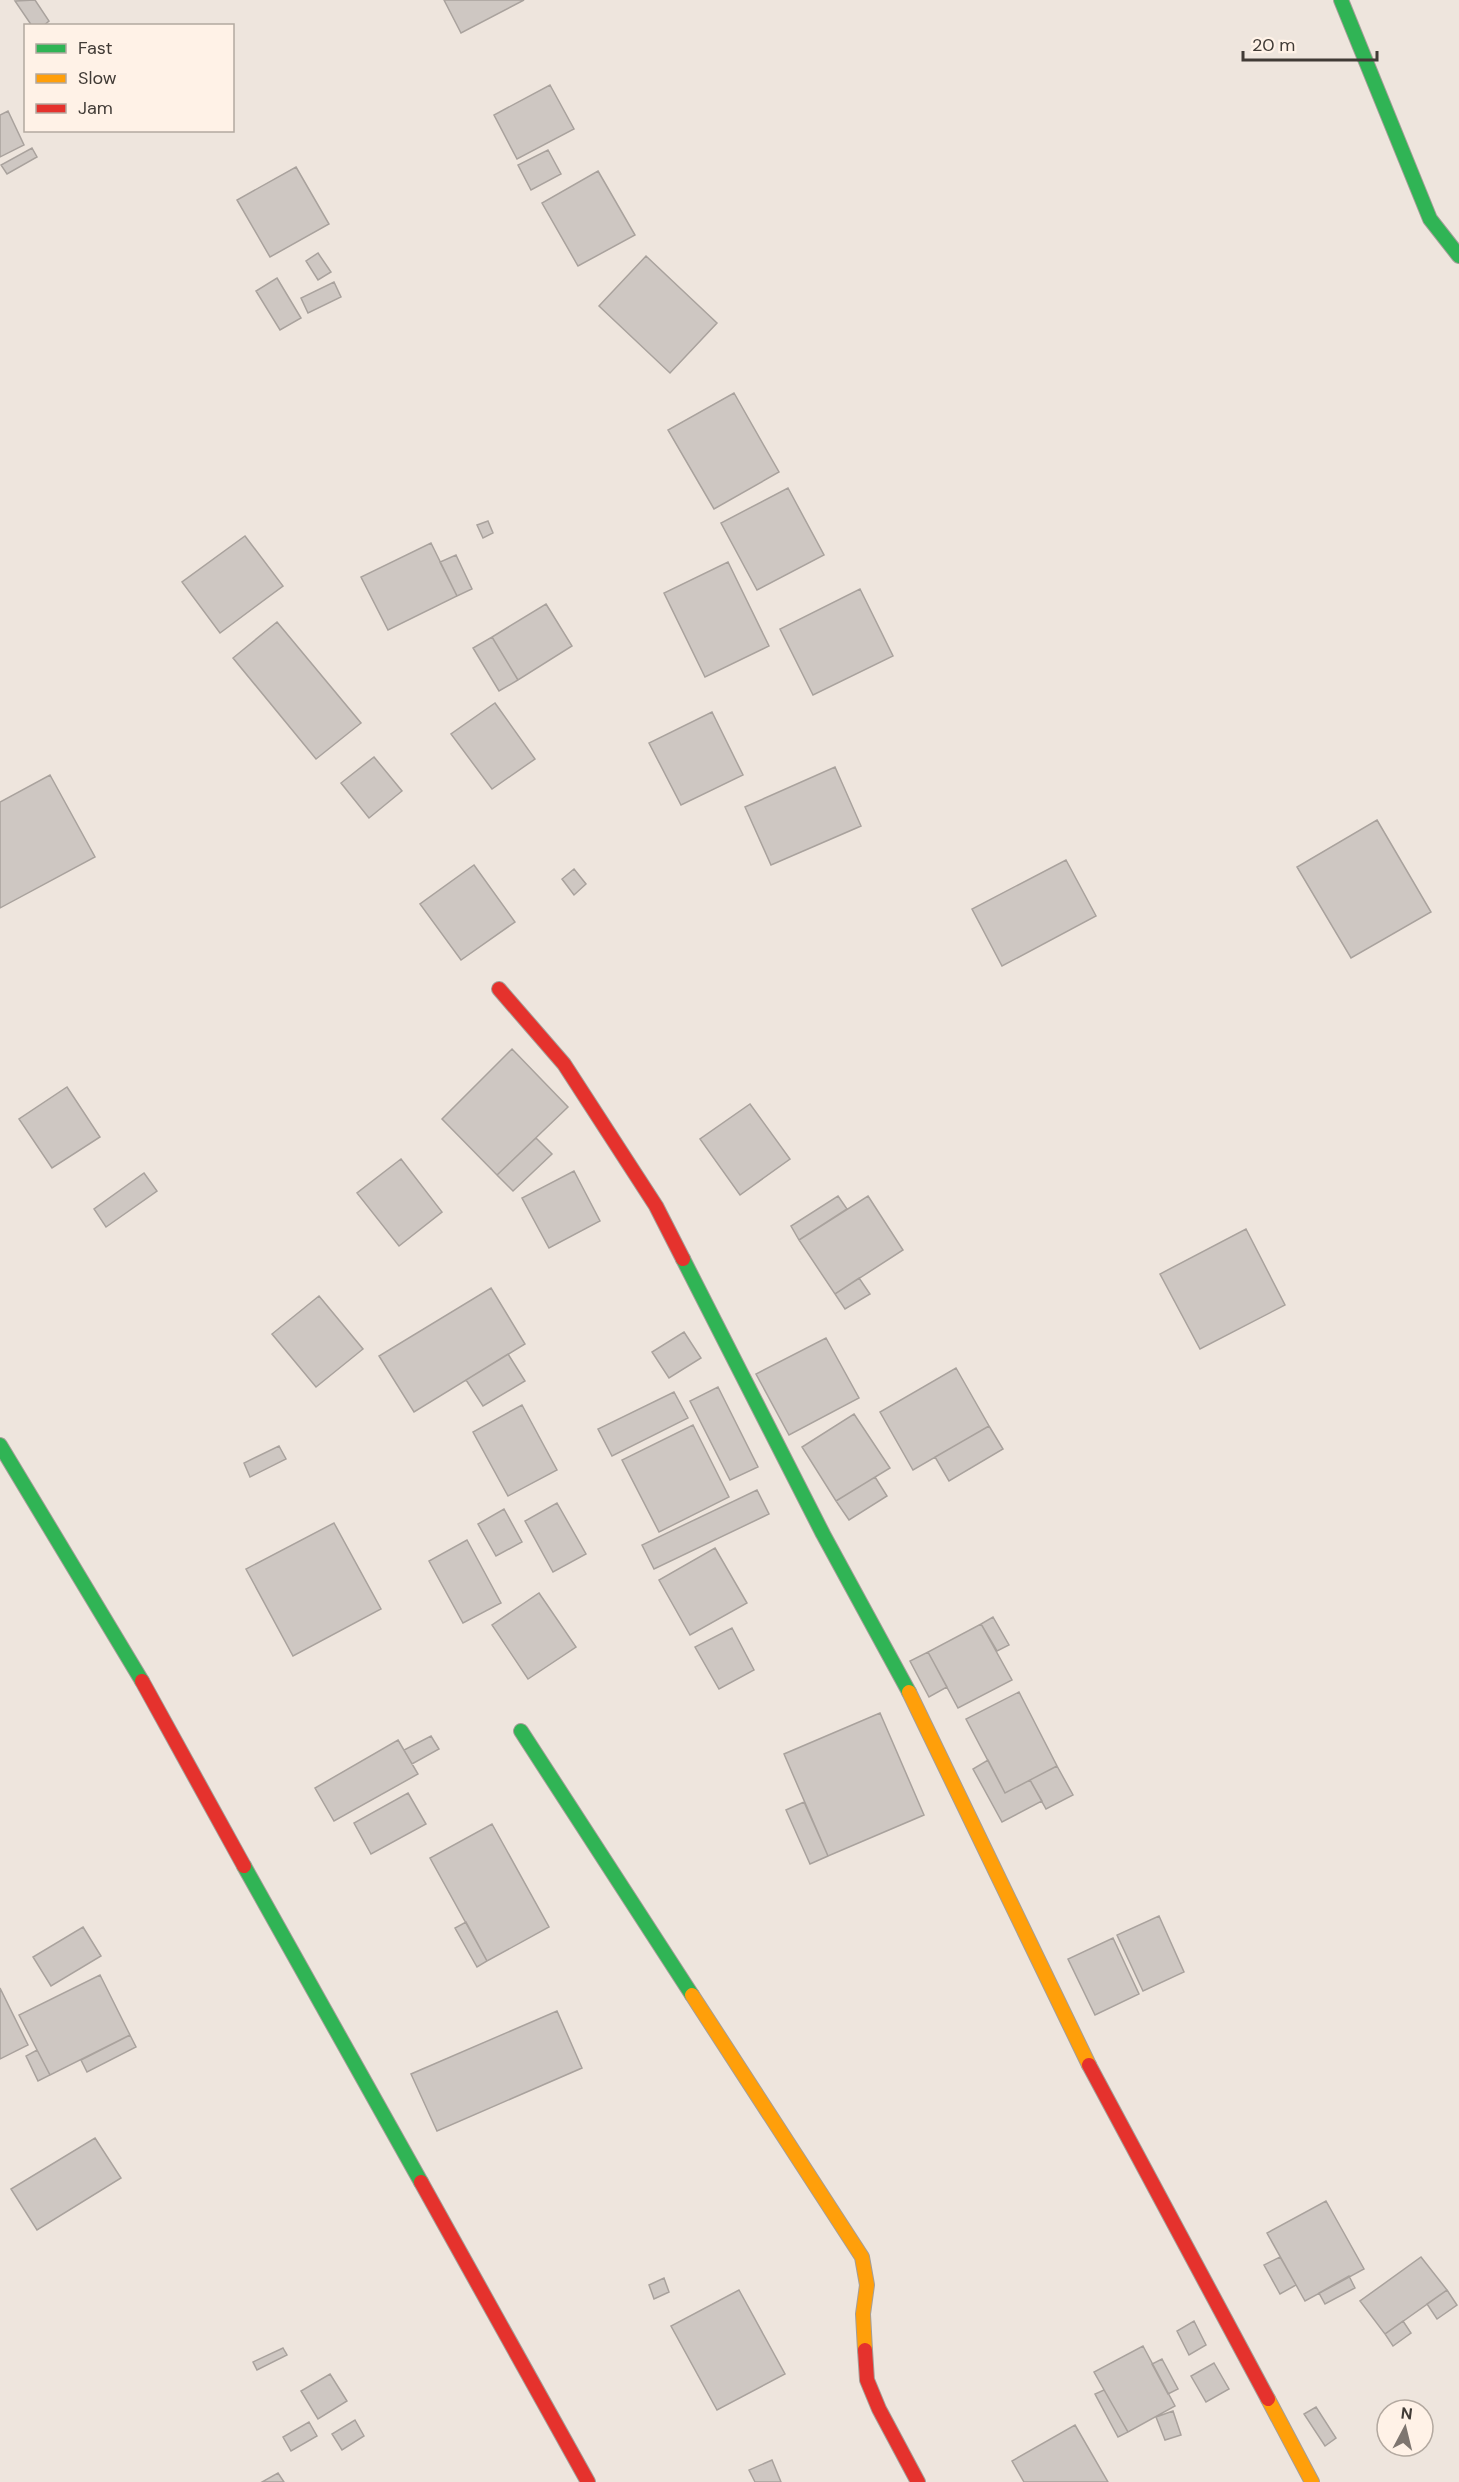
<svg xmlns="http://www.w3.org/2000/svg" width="1459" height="2482" viewBox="0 0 1459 2482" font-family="'DM Sans',sans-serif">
<rect width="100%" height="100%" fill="#eee5dd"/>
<!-- building -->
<path fill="#cec7c2" stroke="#a9a29d" stroke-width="1.5" d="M 35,0 L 49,21 L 43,26 L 32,26 L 15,1 Z
M 444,0 L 524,0 L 461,33 Z
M 550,85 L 574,129 L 517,159 L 494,115 Z
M 8,111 L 24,145 L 0,157 L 0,115 Z
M 32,148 L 37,157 L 7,174 L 1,165 Z
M 548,150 L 561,174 L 531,190 L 518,165 Z
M 296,167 L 329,224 L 270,257 L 237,200 Z
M 598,171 L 635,235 L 578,266 L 542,203 Z
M 318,253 L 331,272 L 318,280 L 306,261 Z
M 646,256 L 717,323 L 670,373 L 599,306 Z
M 277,278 L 301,318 L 280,330 L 256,291 Z
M 334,282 L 341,297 L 308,313 L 301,298 Z
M 734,393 L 779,472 L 714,509 L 668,430 Z
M 788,488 L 824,555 L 757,590 L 721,523 Z
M 488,521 L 493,533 L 483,538 L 477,525 Z
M 245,536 L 283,586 L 220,633 L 182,582 Z
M 431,543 L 457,596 L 388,630 L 361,577 Z
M 456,555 L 472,589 L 457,596 L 440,562 Z
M 728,562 L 769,646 L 705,677 L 664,593 Z
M 860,589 L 893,656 L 813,695 L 780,629 Z
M 546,604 L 572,646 L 518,680 L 492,637 Z
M 277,622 L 361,723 L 316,759 L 233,658 Z
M 492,637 L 518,680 L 499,691 L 473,648 Z
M 495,703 L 535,759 L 492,789 L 451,734 Z
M 712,712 L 743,775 L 681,805 L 649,743 Z
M 374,757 L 402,791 L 369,818 L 341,783 Z
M 835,767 L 861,826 L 771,865 L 745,807 Z
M 50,775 L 95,857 L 0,908 L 0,802 Z
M 1377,820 L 1431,912 L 1351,958 L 1297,867 Z
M 1066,860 L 1096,916 L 1002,966 L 972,909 Z
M 474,865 L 515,922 L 461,960 L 420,904 Z
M 574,869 L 586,884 L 574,895 L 562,879 Z
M 512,1049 L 568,1107 L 497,1175 L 442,1119 Z
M 67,1087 L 100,1137 L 52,1168 L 19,1119 Z
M 750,1104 L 790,1159 L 740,1195 L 700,1139 Z
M 536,1138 L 552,1154 L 513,1191 L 497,1175 Z
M 401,1159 L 442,1212 L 399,1246 L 357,1193 Z
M 574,1171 L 600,1221 L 549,1248 L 522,1198 Z
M 144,1173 L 157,1191 L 106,1227 L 94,1209 Z
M 838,1196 L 847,1209 L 799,1240 L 791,1226 Z
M 868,1196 L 903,1250 L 835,1294 L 799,1240 Z
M 1246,1229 L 1285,1305 L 1200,1349 L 1160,1274 Z
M 859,1278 L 870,1294 L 845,1309 L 835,1294 Z
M 491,1288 L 525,1344 L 414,1412 L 379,1356 Z
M 319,1296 L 363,1349 L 316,1387 L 272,1334 Z
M 684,1332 L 701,1358 L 669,1378 L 652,1352 Z
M 826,1338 L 859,1398 L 789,1435 L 756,1374 Z
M 508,1354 L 525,1381 L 483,1406 L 466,1380 Z
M 956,1368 L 989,1426 L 913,1470 L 880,1412 Z
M 718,1387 L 758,1467 L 730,1480 L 690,1401 Z
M 674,1392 L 688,1418 L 612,1456 L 598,1429 Z
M 522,1405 L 557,1470 L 508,1496 L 473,1432 Z
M 854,1414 L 890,1468 L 836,1501 L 802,1447 Z
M 693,1425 L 729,1497 L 659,1532 L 622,1460 Z
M 989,1426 L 1003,1449 L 949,1481 L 935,1457 Z
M 279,1446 L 286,1459 L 250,1477 L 244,1463 Z
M 875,1477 L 887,1496 L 849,1520 L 836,1501 Z
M 757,1490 L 769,1514 L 654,1569 L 642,1545 Z
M 557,1503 L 586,1554 L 553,1572 L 525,1521 Z
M 504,1509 L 522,1542 L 496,1556 L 478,1524 Z
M 334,1523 L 381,1609 L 293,1656 L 246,1569 Z
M 467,1540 L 501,1603 L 463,1623 L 429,1561 Z
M 715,1548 L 747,1603 L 690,1635 L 659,1580 Z
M 539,1593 L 576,1647 L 528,1679 L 492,1625 Z
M 993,1617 L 1009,1645 L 997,1651 L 981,1624 Z
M 981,1624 L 1012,1680 L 958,1708 L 928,1652 Z
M 732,1628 L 754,1670 L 719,1689 L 695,1647 Z
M 928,1652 L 947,1687 L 929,1697 L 910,1661 Z
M 1019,1692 L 1057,1766 L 1005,1793 L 966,1719 Z
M 880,1713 L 924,1815 L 828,1856 L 784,1754 Z
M 431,1736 L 439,1749 L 412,1764 L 404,1750 Z
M 398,1740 L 418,1774 L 334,1821 L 315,1788 Z
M 988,1760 L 1005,1793 L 1030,1780 L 1042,1801 L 1002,1822 L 973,1769 Z
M 1057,1766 L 1073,1795 L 1046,1809 L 1030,1780 Z
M 408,1793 L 426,1824 L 371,1854 L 354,1823 Z
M 804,1802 L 828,1856 L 810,1864 L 786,1810 Z
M 492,1824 L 549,1927 L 487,1961 L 430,1858 Z
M 1159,1916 L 1184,1972 L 1143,1991 L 1117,1935 Z
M 466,1922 L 487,1961 L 477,1967 L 455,1928 Z
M 83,1927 L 101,1956 L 51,1986 L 33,1957 Z
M 1113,1938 L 1139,1994 L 1095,2015 L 1068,1959 Z
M 100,1975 L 130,2035 L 50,2075 L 19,2015 Z
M 0,1988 L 28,2045 L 0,2059 Z
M 557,2011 L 582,2068 L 437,2131 L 411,2074 Z
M 130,2035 L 136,2047 L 87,2072 L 81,2060 Z
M 37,2050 L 50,2075 L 38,2081 L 26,2056 Z
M 95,2138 L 121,2178 L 37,2230 L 11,2189 Z
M 1326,2201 L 1364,2269 L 1305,2301 L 1267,2233 Z
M 1280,2257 L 1296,2285 L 1280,2294 L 1264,2265 Z
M 1421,2257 L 1447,2290 L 1385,2334 L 1360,2301 Z
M 1349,2276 L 1355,2288 L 1325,2304 L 1319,2293 Z
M 664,2278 L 669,2292 L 654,2299 L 649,2285 Z
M 739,2290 L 785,2374 L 717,2410 L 671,2326 Z
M 1447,2290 L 1457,2305 L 1437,2319 L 1427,2304 Z
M 1194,2321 L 1206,2345 L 1189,2355 L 1177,2331 Z
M 1403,2321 L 1411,2333 L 1393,2346 L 1385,2334 Z
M 1143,2346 L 1175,2406 L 1128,2432 L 1094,2372 Z
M 283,2348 L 287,2355 L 257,2370 L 253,2362 Z
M 1162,2359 L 1178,2389 L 1168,2394 L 1152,2364 Z
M 1214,2363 L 1229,2389 L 1206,2402 L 1191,2376 Z
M 330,2374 L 347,2401 L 318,2419 L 301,2391 Z
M 1104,2390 L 1128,2432 L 1118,2437 L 1095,2394 Z
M 1316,2407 L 1336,2438 L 1325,2446 L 1304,2414 Z
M 1173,2411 L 1181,2435 L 1165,2440 L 1156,2417 Z
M 355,2420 L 364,2436 L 342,2450 L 332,2434 Z
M 309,2422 L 317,2436 L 291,2451 L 283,2437 Z
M 1075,2425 L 1108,2482 L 1024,2482 L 1012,2461 Z
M 772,2460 L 781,2482 L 755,2482 L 749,2470 Z
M 278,2473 L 284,2482 L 262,2482 Z"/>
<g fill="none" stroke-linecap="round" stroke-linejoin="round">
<!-- fast casing -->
<g stroke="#a49e98" stroke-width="16">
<path id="fast" d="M 1341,0 L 1430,219 L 1459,256
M 683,1259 L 823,1534 L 909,1692
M 0,1445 L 142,1681
M 521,1731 L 692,1995
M 244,1866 L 421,2182"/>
</g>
<!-- slow casing -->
<g stroke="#a49e98" stroke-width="16">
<path id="slow" d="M 909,1692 L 1089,2065
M 692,1995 L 862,2257 L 867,2285 L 863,2314 L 865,2350
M 1268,2399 L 1312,2482"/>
</g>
<!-- jam casing -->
<g stroke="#a49e98" stroke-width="16">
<path id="jam" d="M 499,989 L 564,1064 L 656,1206 L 683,1259
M 142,1681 L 244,1866
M 1089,2065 L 1268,2399
M 421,2182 L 588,2482
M 865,2350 L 867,2380 L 879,2409 L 918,2482"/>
</g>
<!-- fast -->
<use href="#fast" stroke="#30b455" stroke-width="14"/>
<!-- slow -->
<use href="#slow" stroke="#ff9f0a" stroke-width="14"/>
<!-- jam -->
<use href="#jam" stroke="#e5322d" stroke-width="14"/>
</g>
<!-- legend -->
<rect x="24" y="24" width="210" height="108" fill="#fff2e7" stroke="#b3a9a0" stroke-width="1.5"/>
<rect x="36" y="44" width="30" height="9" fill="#30b455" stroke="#b3a9a0" stroke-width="1.5"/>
<text x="78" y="54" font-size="18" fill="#413b36">Fast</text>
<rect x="36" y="74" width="30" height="9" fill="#ff9f0a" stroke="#b3a9a0" stroke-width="1.5"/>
<text x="78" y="84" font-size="18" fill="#413b36">Slow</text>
<rect x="36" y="104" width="30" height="9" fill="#e5322d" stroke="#b3a9a0" stroke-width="1.5"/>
<text x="78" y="114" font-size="18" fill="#413b36">Jam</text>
<!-- north arrow -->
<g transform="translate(1405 2428) rotate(7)"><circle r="28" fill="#fff2e7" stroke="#b3a9a0" stroke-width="1.5"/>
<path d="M0-4.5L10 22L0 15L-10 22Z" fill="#7e7670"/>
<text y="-9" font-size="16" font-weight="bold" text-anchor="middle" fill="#413b36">N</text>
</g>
<!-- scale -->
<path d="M1243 51v9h134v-9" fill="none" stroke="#413b36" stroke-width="3"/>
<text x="1252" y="51" font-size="18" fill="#413b36" stroke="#fff2e7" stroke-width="4.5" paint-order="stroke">20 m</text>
</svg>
